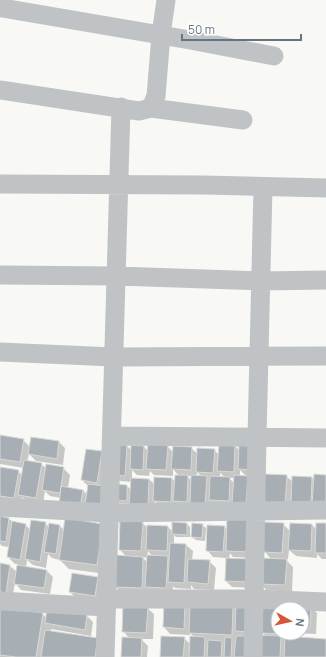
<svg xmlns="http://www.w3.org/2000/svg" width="326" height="657" viewBox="0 0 326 657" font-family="Manrope,sans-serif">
<rect width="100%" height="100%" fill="#f8f8f5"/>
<!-- shadow -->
<path fill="#0003" fill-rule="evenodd" d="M 0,436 L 23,440 L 30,447 L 59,442 L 65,448 L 63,465 L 36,461 L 29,454 L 27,462 L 41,464 L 47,469 L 63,468 L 70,475 L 68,488 L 83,490 L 88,496 L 89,487 L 82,480 L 102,452 L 108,514 L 61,498 L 50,496 L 45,491 L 43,504 L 26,501 L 22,497 L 21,504 L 0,500 L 0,468 L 18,471 L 22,475 L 24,468 L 0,464 Z
M 127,446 L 132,451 L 144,447 L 148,451 L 167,446 L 173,452 L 191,448 L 198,454 L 214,450 L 219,455 L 235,446 L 240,451 L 260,476 L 246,476 L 254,483 L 252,509 L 161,507 L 155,501 L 154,511 L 130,503 L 116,503 L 127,486 L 131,490 L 132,482 L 120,481 L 114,475 ZM 173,469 L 179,476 L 176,482 L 172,479 L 155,478 L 155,485 L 149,479 L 132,479 L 132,470 L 137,475 L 149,476 L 150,471 L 154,475 L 173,476 ZM 240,470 L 247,477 L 240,476 ZM 197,472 L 201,476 L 197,476 ZM 220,473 L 226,478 L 220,478 ZM 187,476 L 192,476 L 192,481 ZM 229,478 L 235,478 L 234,483 Z
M 286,476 L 293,482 L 312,478 L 315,481 L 326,476 L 326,512 L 270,509 Z
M 0,517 L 9,519 L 13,522 L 25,524 L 30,530 L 45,523 L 49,527 L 60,526 L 64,530 L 103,525 L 106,574 L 69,569 L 60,560 L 52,558 L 48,554 L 46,568 L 33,565 L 27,560 L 26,567 L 46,570 L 53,577 L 50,594 L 21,590 L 15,583 L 12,599 L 0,598 L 0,564 L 10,566 L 17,572 L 18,564 L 15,564 L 8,557 L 9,547 L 2,546 L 0,544 Z
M 142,523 L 148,528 L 168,527 L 173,532 L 187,524 L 190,527 L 190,537 L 176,537 L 174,535 L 174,544 L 186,545 L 193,551 L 192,560 L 209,561 L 216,568 L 214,590 L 194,589 L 191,585 L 191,589 L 175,588 L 173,586 L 173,594 L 152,593 L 148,589 L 148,594 L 122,593 L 115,586 L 127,557 L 120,550 ZM 148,551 L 153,557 L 147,556 ZM 142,557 L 148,558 L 147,562 Z
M 283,524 L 290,531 L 312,525 L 317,530 L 326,524 L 326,559 L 322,559 L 317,554 L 317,558 L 296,556 L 289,550 L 288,559 L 285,559 L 293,567 L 292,592 L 266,590 L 260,583 L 272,560 L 264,551 Z
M 202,525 L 206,528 L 205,541 L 196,540 L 192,537 Z
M 224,527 L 256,558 L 233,557 L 230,553 L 229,559 L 255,588 L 232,587 L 226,581 L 227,558 L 213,557 L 207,550 Z
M 97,578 L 104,584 L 101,602 L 77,599 L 70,592 Z
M 165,602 L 233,607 L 237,611 L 257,657 L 161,657 L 184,638 L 191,645 L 195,637 L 190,633 L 190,635 L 170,634 L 164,627 Z
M 310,607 L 317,613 L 316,634 L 296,633 L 302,633 L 302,609 Z
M 0,608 L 43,614 L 46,618 L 86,615 L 93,622 L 91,636 L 51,629 L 51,632 L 106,657 L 0,657 Z
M 147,608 L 154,614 L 153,639 L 141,639 L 148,646 L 147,657 L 122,657 L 130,639 L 123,631 Z
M 278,609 L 278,633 L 291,633 L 291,638 L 326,640 L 326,657 L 260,657 L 266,636 L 262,632 Z"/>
<!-- building -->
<path fill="#a7aeb4" stroke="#d9d9d7" d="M 0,435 L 24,439 L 20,462 L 0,459 Z
M 31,437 L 59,441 L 57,459 L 28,454 Z
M 148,443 L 168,445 L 166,470 L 146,469 Z
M 219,444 L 235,445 L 234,472 L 217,471 Z
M 114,445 L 127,445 L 125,476 L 113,475 Z
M 131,445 L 144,446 L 143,470 L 130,469 Z
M 239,445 L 255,446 L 254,470 L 238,469 Z
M 173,446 L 192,447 L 191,470 L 171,469 Z
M 197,448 L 215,449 L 213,473 L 196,472 Z
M 86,449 L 102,451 L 97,483 L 81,480 Z
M 24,460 L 42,463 L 36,498 L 18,495 Z
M 46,464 L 64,467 L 60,493 L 42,490 Z
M 0,467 L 19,470 L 14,498 L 0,496 Z
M 264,474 L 287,475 L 285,504 L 262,503 Z
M 314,474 L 326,475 L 326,506 L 312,505 Z
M 175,475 L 188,475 L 187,502 L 173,501 Z
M 191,475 L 207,476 L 205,504 L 190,503 Z
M 234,475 L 248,476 L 246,503 L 232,503 Z
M 210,476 L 230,477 L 229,501 L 209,500 Z
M 292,476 L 312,477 L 311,504 L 291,503 Z
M 154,477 L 172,478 L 171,502 L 153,501 Z
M 131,478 L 149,479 L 148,505 L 129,504 Z
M 88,484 L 105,486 L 102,508 L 85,505 Z
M 113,484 L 127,485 L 127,501 L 112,500 Z
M 61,486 L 83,490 L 80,508 L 59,505 Z
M 0,516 L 9,518 L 6,542 L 0,541 Z
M 65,518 L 103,524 L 97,565 L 59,560 Z
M 227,518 L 252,519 L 250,552 L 226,551 Z
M 31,520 L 46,522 L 40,562 L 25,559 Z
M 120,520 L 143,522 L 141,551 L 119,550 Z
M 12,521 L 26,524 L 20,560 L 7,557 Z
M 172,522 L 187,523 L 187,535 L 172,534 Z
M 264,522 L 284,523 L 282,553 L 263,552 Z
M 49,523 L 60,525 L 56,554 L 44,552 Z
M 192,523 L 203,524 L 202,538 L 191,537 Z
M 290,523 L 312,524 L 311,551 L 288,550 Z
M 316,523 L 326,523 L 326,553 L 315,553 Z
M 147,525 L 168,526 L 167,551 L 146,550 Z
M 207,525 L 225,526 L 223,552 L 206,551 Z
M 170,543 L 186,544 L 184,583 L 168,582 Z
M 116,555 L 143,557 L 142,588 L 114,587 Z
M 147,555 L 168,556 L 166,588 L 145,587 Z
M 226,558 L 250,559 L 249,582 L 225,581 Z
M 260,558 L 287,559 L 285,585 L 259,584 Z
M 188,559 L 210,560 L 208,584 L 187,582 Z
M 0,563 L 10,565 L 6,593 L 0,592 Z
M 17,565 L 47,570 L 44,588 L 14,584 Z
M 72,573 L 98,577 L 95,596 L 69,592 Z
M 164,601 L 185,602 L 184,629 L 163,627 Z
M 263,603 L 278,609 L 278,633 L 284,633 L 284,634 L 261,633 Z
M 190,604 L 233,606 L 232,635 L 189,633 Z
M 236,604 L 250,605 L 249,632 L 235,631 Z
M 123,605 L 148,607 L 146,633 L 122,632 Z
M 311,606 L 310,628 L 302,628 L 302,609 Z
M 0,607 L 43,613 L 36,657 L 16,657 L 0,655 Z
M 47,608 L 87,614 L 85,630 L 45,623 Z
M 45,630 L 98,638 L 95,657 L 41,657 Z
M 260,635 L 281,636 L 280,657 L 259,657 Z
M 161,636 L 185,637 L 183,657 L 160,657 Z
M 190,636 L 205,637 L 204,657 L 189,657 Z
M 236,636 L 252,636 L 251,657 L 234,657 Z
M 285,636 L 326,639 L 326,657 L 284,657 Z
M 122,637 L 142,638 L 141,657 L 121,657 Z
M 225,637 L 232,638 L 231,657 L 224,657 Z
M 208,640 L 222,641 L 221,657 L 207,657 Z"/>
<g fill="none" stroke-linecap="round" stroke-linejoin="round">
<!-- minor -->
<path stroke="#bfc3c6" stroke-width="19" d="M 2,8 L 190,40 L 274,56
M 0,90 L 139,111 L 151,108 L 156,96 L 161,35 L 166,0
M 151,108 L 243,120
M 0,184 L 204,185 L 326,188
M 0,275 L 117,276 L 261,281 L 326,280
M 0,352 L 114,357 L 326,356
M 112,436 L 326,438
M 0,507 L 109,513 L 326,510
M 106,599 L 254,599 L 326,602
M 0,601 L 106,607
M 105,657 L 121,107
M 253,657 L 257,437 L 263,187"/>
</g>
<!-- north arrow -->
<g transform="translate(290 621) rotate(98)"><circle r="19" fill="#ffffff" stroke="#c1c7cb"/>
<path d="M0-3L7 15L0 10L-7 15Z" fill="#d65537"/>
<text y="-6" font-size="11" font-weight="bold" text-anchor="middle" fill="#65747e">N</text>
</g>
<!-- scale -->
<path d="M182 34v6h119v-6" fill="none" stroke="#65747e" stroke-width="2"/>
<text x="188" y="34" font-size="12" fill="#65747e" stroke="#ffffff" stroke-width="3" paint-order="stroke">50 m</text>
</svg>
